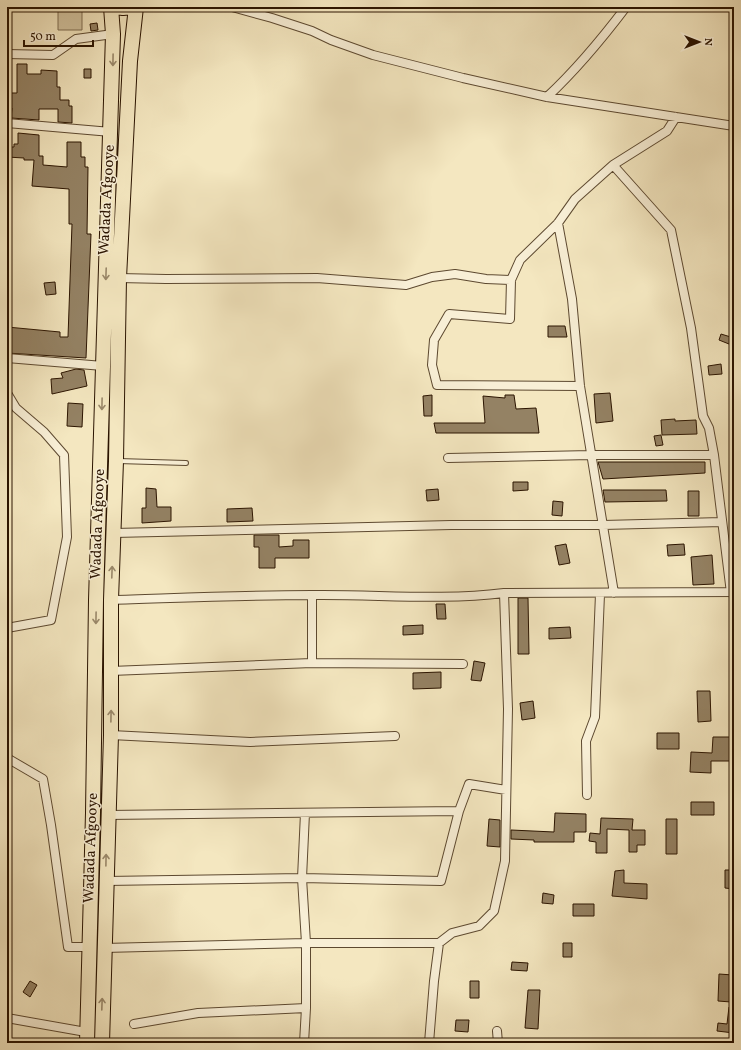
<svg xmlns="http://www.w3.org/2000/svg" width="741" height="1050" viewBox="0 0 741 1050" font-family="Vollkorn,serif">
<rect width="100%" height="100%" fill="#f4e7c0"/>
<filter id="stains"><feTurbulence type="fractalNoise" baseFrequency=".005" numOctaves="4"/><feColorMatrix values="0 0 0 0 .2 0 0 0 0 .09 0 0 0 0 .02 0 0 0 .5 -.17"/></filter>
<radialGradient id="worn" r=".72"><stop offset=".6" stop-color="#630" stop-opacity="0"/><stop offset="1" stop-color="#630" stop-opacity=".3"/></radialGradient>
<!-- green -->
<path fill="#d2c39f" stroke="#7e6c50" d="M 58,7 L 82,7 L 82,30 L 58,30 Z"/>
<!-- building -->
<path fill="#948264" stroke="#2b1400" d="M 97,23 L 98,30 L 91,31 L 90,24 Z
M 17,64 L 27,64 L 27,74 L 41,74 L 41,70 L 57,71 L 57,87 L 60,87 L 60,100 L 69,100 L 69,106 L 72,106 L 72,123 L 58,122 L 58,109 L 39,109 L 39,120 L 11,118 L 12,108 L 7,108 L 7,93 L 17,93 Z
M 84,69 L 91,69 L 91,78 L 84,78 Z
M 18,133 L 39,135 L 39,156 L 43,156 L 43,165 L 67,167 L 67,142 L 81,142 L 81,157 L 85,157 L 85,167 L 88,167 L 87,234 L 91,234 L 86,358 L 7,353 L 7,327 L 60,332 L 60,337 L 68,337 L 72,224 L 69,224 L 69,189 L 32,186 L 34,160 L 24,160 L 24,158 L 7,157 L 7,149 L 10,149 L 10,147 L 14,147 L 14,144 L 18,144 Z
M 55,282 L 56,294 L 46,295 L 44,283 Z
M 548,326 L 565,326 L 567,337 L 548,337 Z
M 721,334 L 734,338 L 734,346 L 719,340 Z
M 721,364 L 722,374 L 709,375 L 708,366 Z
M 76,369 L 84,370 L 87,386 L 52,394 L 51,379 L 63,378 L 61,373 Z
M 610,393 L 613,421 L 596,423 L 594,394 Z
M 432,395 L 432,416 L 424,416 L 423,396 Z
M 505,395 L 514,395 L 516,409 L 536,408 L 539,433 L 436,433 L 434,423 L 485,423 L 483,396 L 505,398 Z
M 68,403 L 83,404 L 82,427 L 67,426 Z
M 675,419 L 675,421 L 696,420 L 697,434 L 662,435 L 661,420 Z
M 661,435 L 663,445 L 656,446 L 654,436 Z
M 598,462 L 705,462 L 705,473 L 603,479 Z
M 513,482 L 528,482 L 528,490 L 513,491 Z
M 146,488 L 156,489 L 157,507 L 171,507 L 171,521 L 142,523 L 142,508 L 146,508 Z
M 438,489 L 439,500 L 427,501 L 426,490 Z
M 603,490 L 666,490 L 667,501 L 605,502 Z
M 688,491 L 699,491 L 699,516 L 688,516 Z
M 553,501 L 563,502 L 562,516 L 552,515 Z
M 252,508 L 253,521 L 227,522 L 227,509 Z
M 254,535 L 279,535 L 279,547 L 293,546 L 293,540 L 309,540 L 309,558 L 275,558 L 275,568 L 259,568 L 259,547 L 254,547 Z
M 566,544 L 570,563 L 559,565 L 555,546 Z
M 684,544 L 685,555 L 668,556 L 667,545 Z
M 712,555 L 714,584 L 693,585 L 691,557 Z
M 518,598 L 528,598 L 529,654 L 518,654 Z
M 436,604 L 445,604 L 446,619 L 437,619 Z
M 423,625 L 423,634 L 403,635 L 403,626 Z
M 570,627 L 571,638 L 549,639 L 549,628 Z
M 474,661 L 485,663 L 481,681 L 471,680 Z
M 441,672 L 441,688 L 413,689 L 413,673 Z
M 697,691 L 710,691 L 711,721 L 698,722 Z
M 533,701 L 535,718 L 522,720 L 520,703 Z
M 657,733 L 679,733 L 679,749 L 657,749 Z
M 713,737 L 733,737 L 733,761 L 711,761 L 711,773 L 690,772 L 691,752 L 712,753 Z
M 691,802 L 714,802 L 714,815 L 691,815 Z
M 555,813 L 586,814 L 586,832 L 574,832 L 574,842 L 534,842 L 534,840 L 511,839 L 511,830 L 554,832 Z
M 601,818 L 633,819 L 632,830 L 645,830 L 645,845 L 637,845 L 637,852 L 629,852 L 629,830 L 607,829 L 607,853 L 596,853 L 596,842 L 589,841 L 590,833 L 600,834 Z
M 489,819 L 500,820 L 500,847 L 487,846 Z
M 666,819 L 677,819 L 677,854 L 666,854 Z
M 624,870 L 624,883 L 647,884 L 647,899 L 612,896 L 615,871 Z
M 725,870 L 734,870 L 734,889 L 725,888 Z
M 543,893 L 554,895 L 553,904 L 542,903 Z
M 573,904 L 594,904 L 594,916 L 573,916 Z
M 563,943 L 572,943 L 572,957 L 563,957 Z
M 512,962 L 528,963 L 527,971 L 511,970 Z
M 719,974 L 733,975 L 731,1002 L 718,1001 Z
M 30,981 L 37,985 L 30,997 L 23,992 Z
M 470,981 L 479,981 L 479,998 L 470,998 Z
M 528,990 L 540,990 L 538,1029 L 525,1028 Z
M 729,1007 L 734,1007 L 734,1033 L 717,1031 L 718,1023 L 727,1024 Z
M 456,1020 L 469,1020 L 468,1032 L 455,1031 Z"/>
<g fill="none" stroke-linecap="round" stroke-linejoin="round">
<!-- service casing -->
<g stroke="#5d4930" stroke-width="6">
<path id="service" d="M 118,461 L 186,463"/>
</g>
<!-- minor casing -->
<g stroke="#5d4930" stroke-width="10">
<path id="minor" d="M 232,7 L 272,18 L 312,31 L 331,40 L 373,55 L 463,78 L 547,97 L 734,126
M 7,54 L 53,55 L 76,39 L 113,34
M 547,97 C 577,69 601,40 626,7
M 7,123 L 111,132
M 613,165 L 671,230 L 691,328 L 703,416 L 709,428 L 714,455 L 731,593
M 558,223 L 572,299 L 580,386 L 614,593
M 119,278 L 166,279 L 317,278 L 406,285 L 432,277 L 455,274 L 486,279 L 511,280
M 7,358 L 103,366
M 580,386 L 437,385 L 432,365 L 434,340 L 449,314 L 510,319 L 511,280 L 520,260 L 558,223 L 575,199 L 613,165 L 667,131 L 676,117
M 7,393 L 16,408 L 44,432 L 64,455 L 67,537 L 51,620 L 7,628
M 448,458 L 591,455 L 714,455
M 114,533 L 451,525 L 603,525 L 722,522
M 312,595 L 312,663
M 111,600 C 178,598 245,595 312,595 C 376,594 440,601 504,593 L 734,592
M 111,671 L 312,663 L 463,664
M 111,735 L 250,742 L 395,736
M 7,758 L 43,779 L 51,825 L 68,947 L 89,947
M 587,795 L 586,741 L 595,717 L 600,594
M 107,815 L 459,811 L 469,784 L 506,790
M 106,881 L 302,878 L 441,881 L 459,811
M 104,948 L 306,943 L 439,943
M 7,1018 L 86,1032
M 134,1024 L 198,1013 L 306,1008
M 497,1031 L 498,1043
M 304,1043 L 306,1008 L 306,943 L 302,878 L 305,813
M 429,1043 L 434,981 L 439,943 L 452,933 L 479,926 L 494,911 L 505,861 L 508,709 L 504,593"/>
</g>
<!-- trunk casing -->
<g stroke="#2b1400" stroke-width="16">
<path id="trunk" d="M 116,7 L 123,8 L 132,7
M 87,1043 L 93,813 L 96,600 L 113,34 L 111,7
M 102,1043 L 111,735 L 111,600 L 116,461 L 119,278 L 130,61 L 136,7"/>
</g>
<!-- service -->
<use href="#service" stroke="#f8efd6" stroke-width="4"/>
<!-- minor -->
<use href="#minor" stroke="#f8efd6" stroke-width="8"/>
<!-- trunk -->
<use href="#trunk" stroke="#f4e7c0" stroke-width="14"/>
</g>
<!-- one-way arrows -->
<defs><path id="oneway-shaft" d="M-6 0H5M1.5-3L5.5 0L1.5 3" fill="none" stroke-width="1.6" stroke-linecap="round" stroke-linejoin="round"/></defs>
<g stroke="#9a886a">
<use href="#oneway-shaft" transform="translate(113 60) rotate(91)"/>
<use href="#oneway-shaft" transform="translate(106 274) rotate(92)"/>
<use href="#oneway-shaft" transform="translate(102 404) rotate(91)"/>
<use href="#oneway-shaft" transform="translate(112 572) rotate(-88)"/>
<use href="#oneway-shaft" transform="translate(96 618) rotate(91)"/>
<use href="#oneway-shaft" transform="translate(111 716) rotate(-89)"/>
<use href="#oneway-shaft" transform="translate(106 860) rotate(-89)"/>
<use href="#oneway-shaft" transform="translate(102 1004) rotate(-88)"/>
</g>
<g text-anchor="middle" stroke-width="3" stroke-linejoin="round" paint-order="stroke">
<!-- street labels -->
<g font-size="15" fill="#2b1400" stroke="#f8efd6">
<text transform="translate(106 200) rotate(-87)" y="5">Wadada Afgooye</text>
<text transform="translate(97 524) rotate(-88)" y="5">Wadada Afgooye</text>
<text transform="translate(90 848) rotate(-88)" y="5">Wadada Afgooye</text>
</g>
</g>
<!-- margin -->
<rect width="741" height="1050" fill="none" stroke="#f4e7c0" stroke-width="24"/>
<rect x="8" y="8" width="725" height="1034" fill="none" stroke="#2b1400" stroke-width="2"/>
<rect x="12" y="12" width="717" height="1026" fill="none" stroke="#2b1400"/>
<!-- north arrow -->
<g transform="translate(699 42) rotate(90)" stroke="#f8efd6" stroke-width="3" paint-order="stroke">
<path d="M0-3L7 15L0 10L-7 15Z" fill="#2b1400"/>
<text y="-6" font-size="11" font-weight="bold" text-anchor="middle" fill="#2b1400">N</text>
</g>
<!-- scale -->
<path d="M24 40v6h69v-6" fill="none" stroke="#2b1400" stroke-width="2"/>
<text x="30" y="40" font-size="12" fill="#2b1400" stroke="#f8efd6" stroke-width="3" paint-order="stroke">50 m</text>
<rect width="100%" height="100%" filter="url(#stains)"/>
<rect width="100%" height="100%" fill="url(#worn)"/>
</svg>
